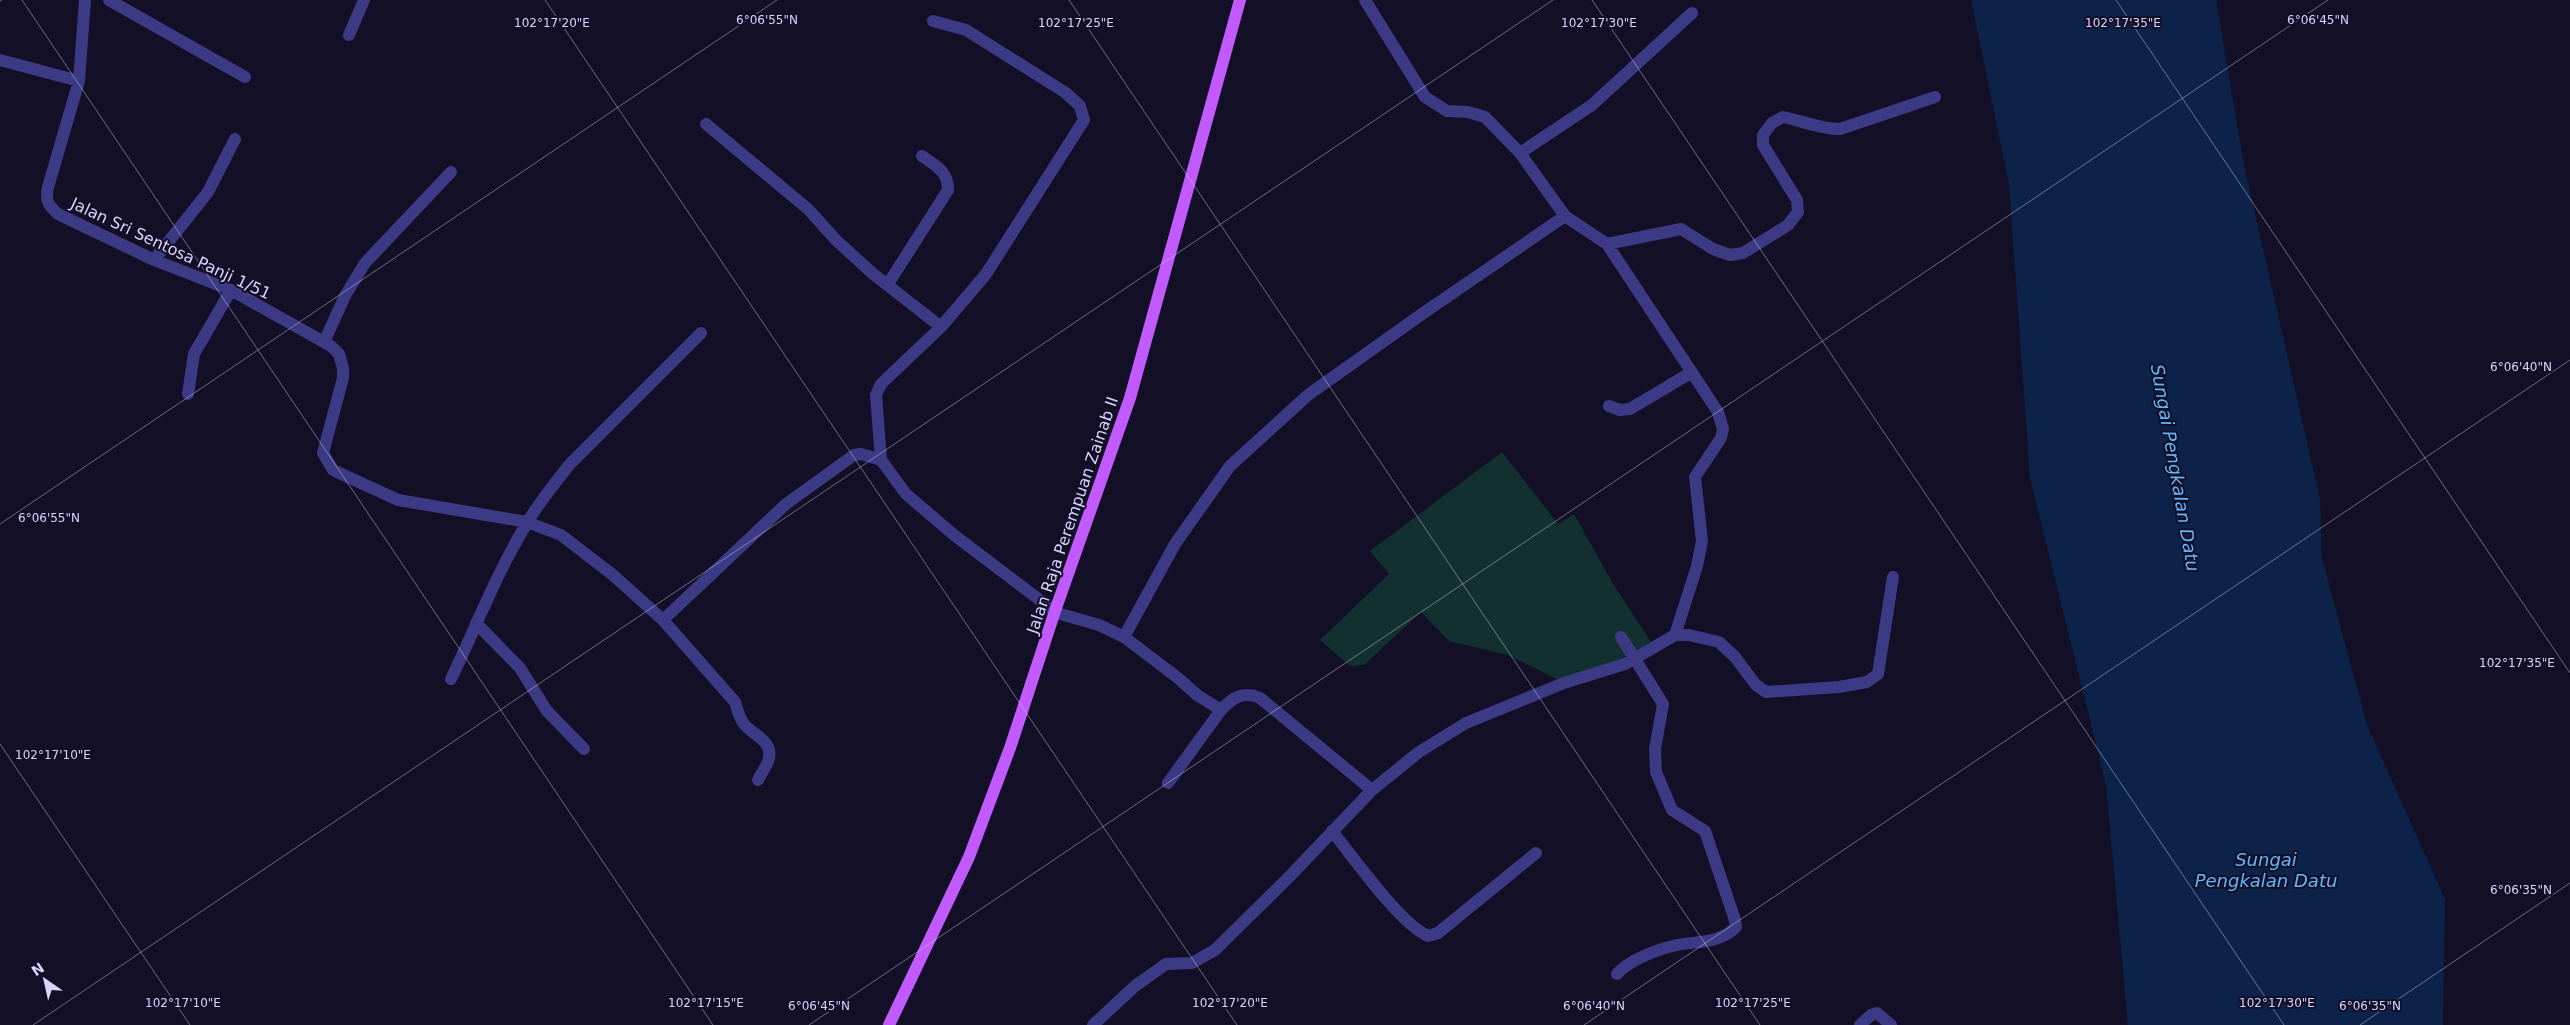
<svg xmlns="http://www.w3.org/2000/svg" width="2570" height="1025" viewBox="0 0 2570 1025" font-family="'DejaVu Sans',sans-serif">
<rect width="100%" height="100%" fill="#130f26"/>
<!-- green -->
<path fill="#12302f" d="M 1502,452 L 1558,524 L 1574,514 L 1612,582 L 1651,642 L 1613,663 L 1559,680 L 1508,655 L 1449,641 L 1421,612 L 1364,665 L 1350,666 L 1320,640 L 1389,574 L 1370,551 Z"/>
<!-- water -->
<path fill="#0c2248" d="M 1971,0 L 2216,0 L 2244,165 L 2320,499 L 2322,558 L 2367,725 L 2445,899 L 2443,1025 L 2128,1025 L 2106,785 L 2030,478 L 2009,184 Z"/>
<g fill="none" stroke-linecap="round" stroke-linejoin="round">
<!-- minor -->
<path stroke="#3d3a85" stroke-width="12" d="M 85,0 L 79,81 L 48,187 C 45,200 48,205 58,214 L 154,260 L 231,290 L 331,346 L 339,354 L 343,368 L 343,378 L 323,453 L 333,470 L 398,500 L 527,522 L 561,535 L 613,575 L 663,620 L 786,504 L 854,455 L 861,454 L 881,460
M 109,0 L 245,77
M 1365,0 L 1425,97 L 1447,111 L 1468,112 L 1485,117 L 1520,153 L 1565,216 L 1607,244 L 1718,412 L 1723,429 L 1721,438 L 1695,477 L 1702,541 L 1697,566 L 1675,635
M 933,21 L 966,30 L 1066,93 L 1080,106 L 1084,120 L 986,274 L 941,327 L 881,384 L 876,395 L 881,460 L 906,494 L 954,535 L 1057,613 L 1099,625 L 1124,637 L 1178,678 L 1197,695 L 1221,710 C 1233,697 1243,691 1260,698 L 1372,790
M 349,35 L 364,0
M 0,60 L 79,81
M 706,124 L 808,209 L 836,240 L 872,273 L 941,327
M 1520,153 L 1592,105 L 1692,13
M 1607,244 L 1681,229 L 1713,249 L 1730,255 L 1743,253 L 1788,225 L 1798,212 L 1797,200 L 1763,145 L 1763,135 L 1772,123 L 1783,117 C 1802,121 1821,129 1840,129 L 1935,97
M 154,260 L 208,192 L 235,139
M 888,284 L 948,190 C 948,171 936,166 922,156
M 324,342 L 345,296 L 365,263 L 451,172
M 188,394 L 194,354 L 231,290
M 1609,406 L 1620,410 L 1630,409 L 1692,372
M 663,620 L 735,702 C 738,710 739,718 744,724 C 753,735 773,741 769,758 C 768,765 761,773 758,780
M 476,623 L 520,668 L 547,711 L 584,749
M 1124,637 L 1175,544 L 1230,466 L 1308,395 L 1422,314 L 1565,216
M 451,679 C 476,627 497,572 527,523 C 539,502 555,483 570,464 L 701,333
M 1168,783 L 1221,710
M 1332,831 C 1354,858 1400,924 1428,936 L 1438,933 L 1536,853
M 1617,974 C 1629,960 1658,949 1677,945 C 1698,941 1719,944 1736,927 L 1735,920 L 1705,831 L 1672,810 L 1656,772 L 1655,749 L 1663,704 L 1621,637
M 1093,1025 L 1135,986 L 1166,964 L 1192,963 L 1215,950 L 1289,877 L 1372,790 L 1419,752 L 1466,723 L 1564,683 L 1625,664 L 1675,635 L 1689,635 L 1719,642 L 1735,657 L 1756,685 L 1766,692 L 1839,687 L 1867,682 L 1878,674 L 1893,577
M 1860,1025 L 1871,1015 L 1877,1013 L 1891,1025"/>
<!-- major -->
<path stroke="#c25bff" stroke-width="12" d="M 889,1025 L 969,857 L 1010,748 L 1055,611 L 1130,398 L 1240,0"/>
</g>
<!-- ticks -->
<path fill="none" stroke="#d9d4ff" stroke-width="1" stroke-opacity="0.45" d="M 22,0 L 713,1025M 545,0 L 1237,1025M 1069,0 L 1760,1025M 1592,0 L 2284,1025M 2116,0 L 2570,673M 0,1 L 2,0M 0,524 L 777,0M 0,744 L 190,1025M 33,1025 L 1553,0M 809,1025 L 2328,0M 1584,1025 L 2570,360M 2360,1025 L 2570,883"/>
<g text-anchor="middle" stroke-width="4" stroke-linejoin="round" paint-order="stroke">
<!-- street labels -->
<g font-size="16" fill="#d9d4ff" stroke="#130f26">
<text transform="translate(171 248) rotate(25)" y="6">Jalan Sri Sentosa Panji 1/51</text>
<text transform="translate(1072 515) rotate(-71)" y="6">Jalan Raja Perempuan Zainab II</text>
</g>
<!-- water labels -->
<g font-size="18" font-style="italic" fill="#62b6ff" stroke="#130f26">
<text transform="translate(2175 468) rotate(80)" y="6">Sungai Pengkalan Datu</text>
<text x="2266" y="866">Sungai<tspan x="2266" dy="21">Pengkalan Datu</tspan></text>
</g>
</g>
<g font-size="12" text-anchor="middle" fill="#d9d4ff" stroke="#130f26" stroke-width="4" stroke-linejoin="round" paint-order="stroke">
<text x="767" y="24">6°06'55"N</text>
<text x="2318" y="24">6°06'45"N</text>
<text x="552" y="27">102°17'20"E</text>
<text x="1076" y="27">102°17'25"E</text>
<text x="1599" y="27">102°17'30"E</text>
<text x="2123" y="27">102°17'35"E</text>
<text x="2521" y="371">6°06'40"N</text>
<text x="49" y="522">6°06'55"N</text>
<text x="2517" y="667">102°17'35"E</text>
<text x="53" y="759">102°17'10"E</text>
<text x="2521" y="894">6°06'35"N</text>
<text x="183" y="1007">102°17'10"E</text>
<text x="706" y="1007">102°17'15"E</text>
<text x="1230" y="1007">102°17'20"E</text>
<text x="1753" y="1007">102°17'25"E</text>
<text x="2277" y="1007">102°17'30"E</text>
<text x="819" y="1010">6°06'45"N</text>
<text x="1594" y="1010">6°06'40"N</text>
<text x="2370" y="1010">6°06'35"N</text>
</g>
<!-- north arrow -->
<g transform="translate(45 980) rotate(326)" stroke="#130f26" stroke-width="4" paint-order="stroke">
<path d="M0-4L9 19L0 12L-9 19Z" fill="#d9d4ff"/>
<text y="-8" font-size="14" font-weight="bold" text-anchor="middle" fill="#d9d4ff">N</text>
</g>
</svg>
